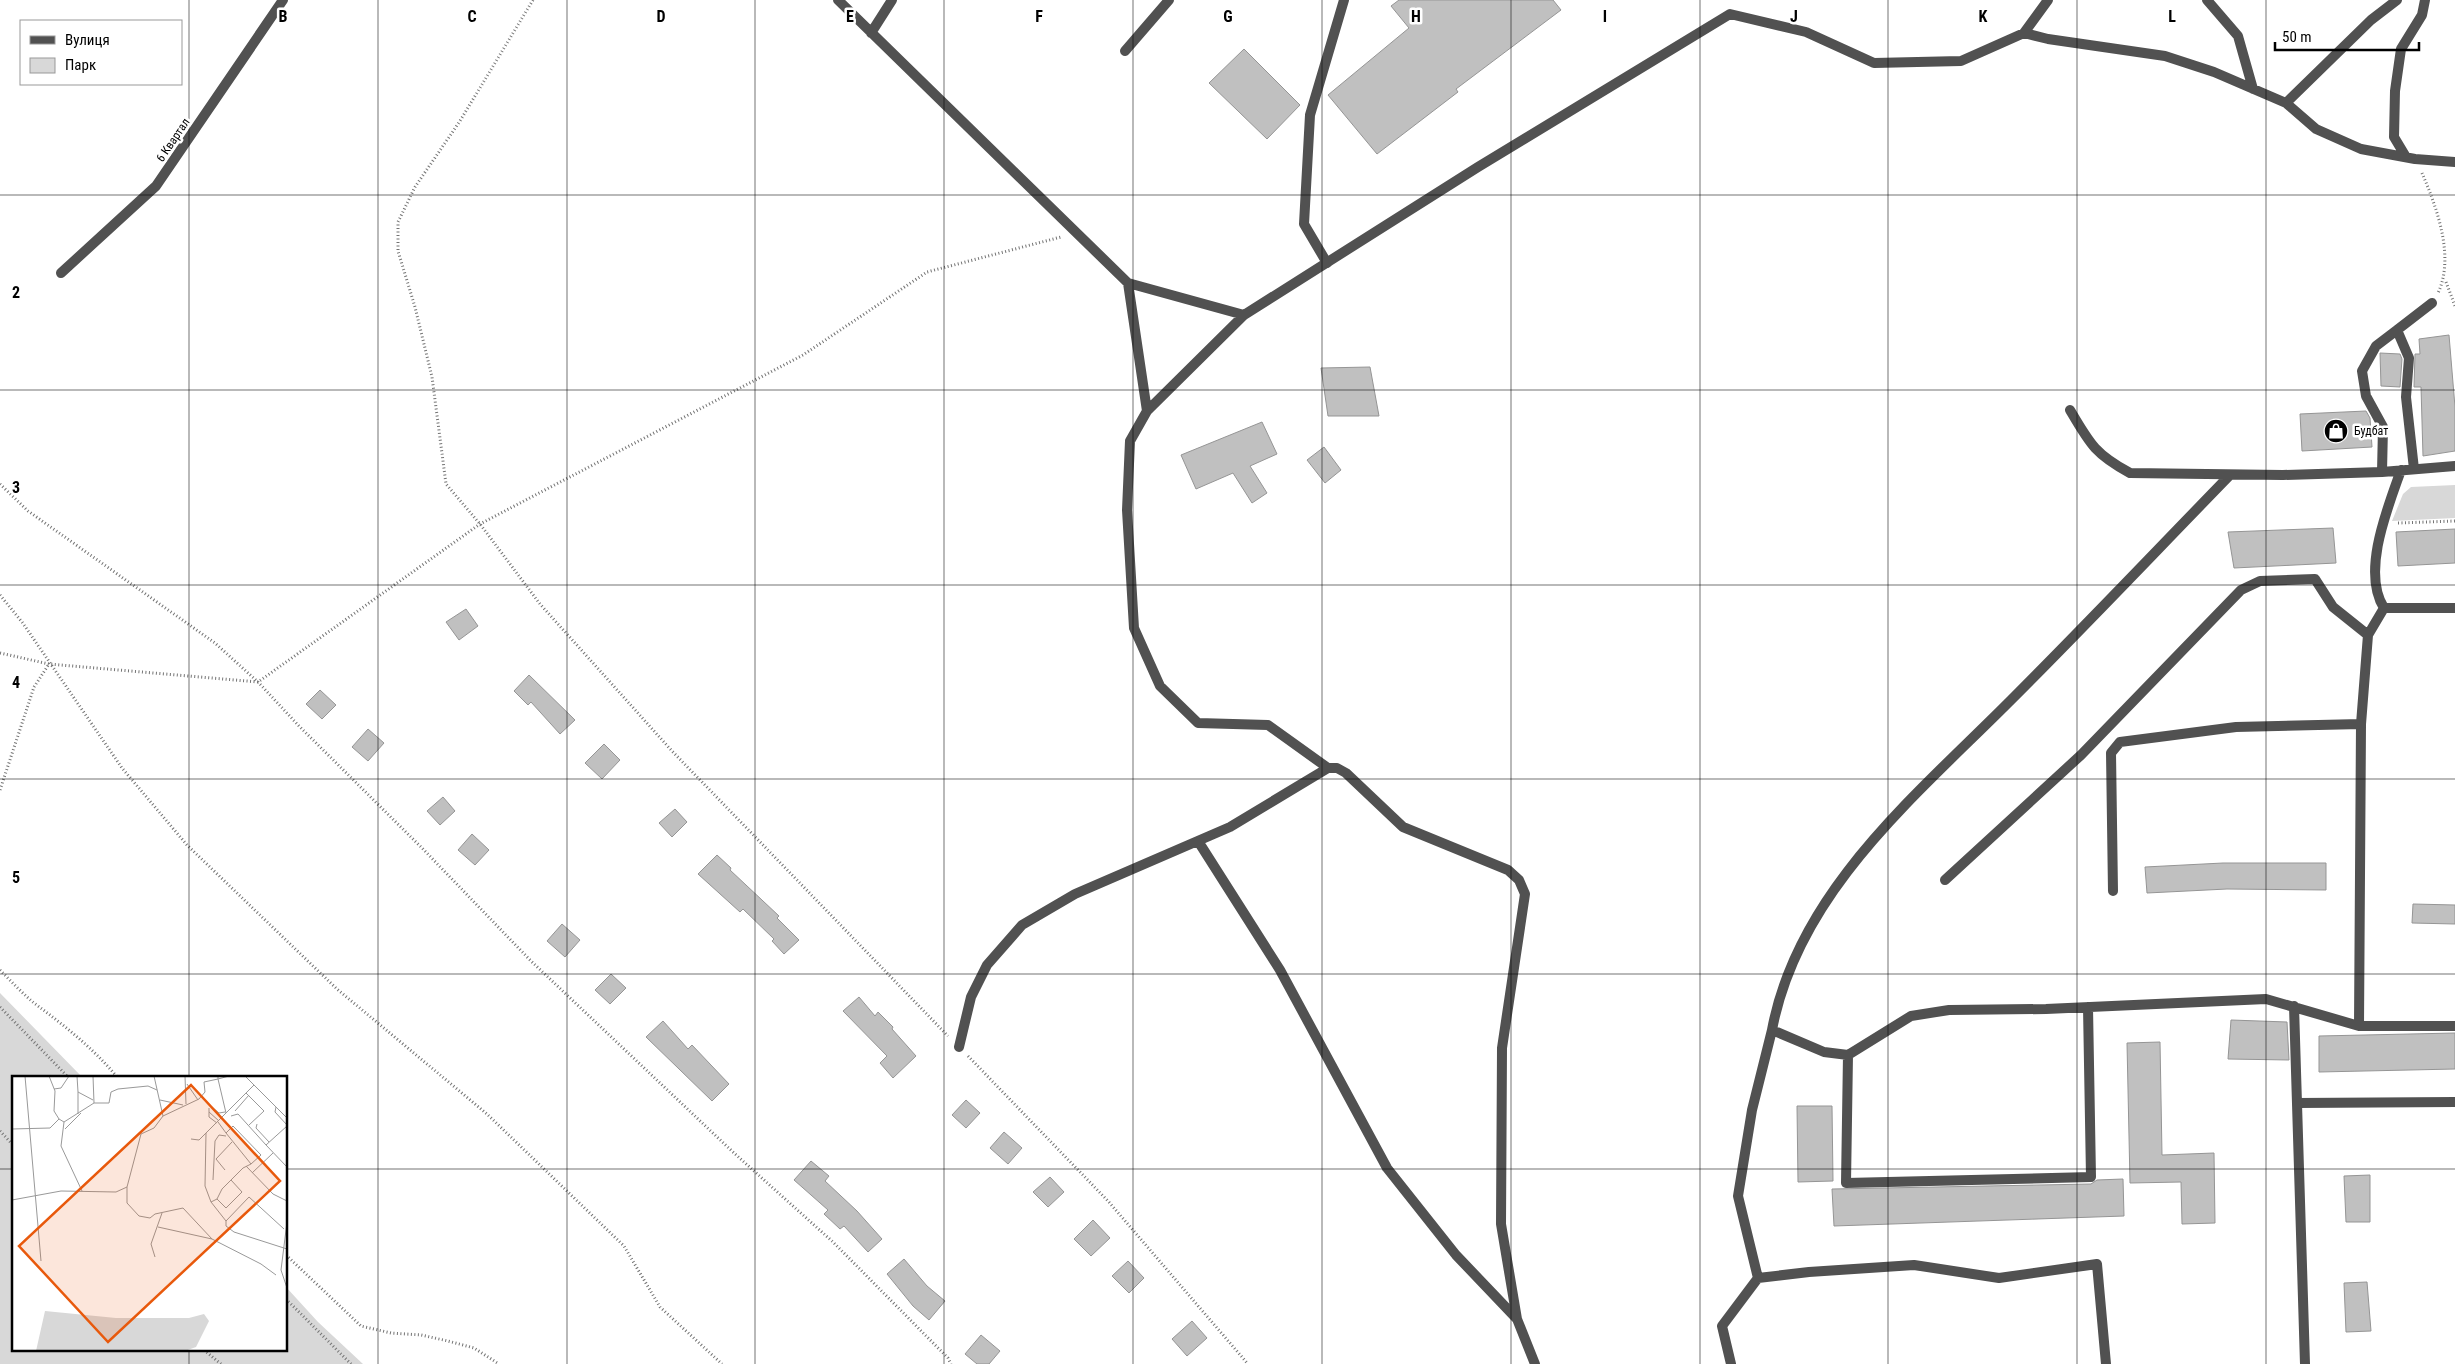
<svg xmlns="http://www.w3.org/2000/svg" width="2455" height="1364" viewBox="0 0 2455 1364" font-family="'Roboto Condensed',sans-serif">
<rect width="100%" height="100%" fill="#fff"/>
<!-- green -->
<path fill="#d8d8d8" d="M 2455,485 L 2455,518 L 2392,521 L 2403,494 L 2411,487 Z
M 0,993 L 83,1078 L 14,1078 L 14,1350 L 286,1350 L 286,1287 L 318,1322 L 363,1364 L 0,1364 Z"/>
<!-- building -->
<path fill="#c0c0c0" stroke="#959595" d="M 1399,0 L 1553,0 L 1561,10 L 1456,89 L 1458,92 L 1377,154 L 1328,95 L 1409,28 L 1391,6 Z
M 1244,49 L 1300,105 L 1267,139 L 1209,83 Z
M 2449,335 L 2455,407 L 2455,451 L 2423,456 L 2421,387 L 2414,387 L 2415,354 L 2420,354 L 2419,339 Z
M 2380,353 L 2400,354 L 2402,359 L 2400,387 L 2381,386 Z
M 1370,367 L 1379,416 L 1328,416 L 1321,368 Z
M 2366,411 L 2370,418 L 2372,447 L 2302,451 L 2300,414 Z
M 1262,422 L 1277,454 L 1250,466 L 1267,493 L 1252,503 L 1233,473 L 1196,489 L 1181,455 Z
M 1324,447 L 1341,470 L 1325,483 L 1307,460 Z
M 2333,528 L 2336,563 L 2234,568 L 2228,532 Z
M 2455,529 L 2455,563 L 2398,566 L 2396,532 Z
M 466,609 L 478,626 L 459,640 L 446,622 Z
M 529,675 L 575,720 L 560,734 L 531,702 L 528,705 L 514,691 Z
M 320,690 L 336,705 L 322,719 L 306,704 Z
M 368,729 L 384,743 L 368,761 L 352,747 Z
M 604,744 L 620,760 L 602,779 L 585,763 Z
M 443,797 L 455,811 L 440,825 L 427,811 Z
M 675,809 L 687,822 L 672,837 L 659,823 Z
M 472,834 L 489,850 L 475,865 L 458,850 Z
M 717,855 L 731,868 L 730,870 L 779,916 L 777,918 L 799,940 L 784,954 L 772,941 L 774,939 L 743,909 L 740,912 L 698,874 Z
M 2223,863 L 2326,863 L 2326,890 L 2227,889 L 2147,893 L 2145,867 Z
M 2413,904 L 2455,905 L 2455,924 L 2412,923 Z
M 562,924 L 580,940 L 565,957 L 547,941 Z
M 611,974 L 626,988 L 610,1004 L 595,990 Z
M 859,997 L 875,1016 L 878,1012 L 893,1027 L 892,1029 L 916,1056 L 893,1078 L 880,1063 L 887,1056 L 843,1011 Z
M 2231,1020 L 2287,1022 L 2289,1060 L 2228,1059 Z
M 663,1021 L 688,1049 L 692,1045 L 729,1084 L 712,1101 L 646,1037 Z
M 2455,1033 L 2455,1069 L 2319,1072 L 2319,1036 Z
M 2160,1042 L 2162,1155 L 2214,1153 L 2215,1223 L 2182,1224 L 2181,1182 L 2130,1183 L 2127,1043 Z
M 966,1100 L 980,1113 L 966,1128 L 952,1115 Z
M 1797,1106 L 1832,1106 L 1833,1181 L 1798,1182 Z
M 1004,1132 L 1022,1148 L 1008,1164 L 990,1148 Z
M 811,1161 L 829,1176 L 825,1181 L 857,1211 L 882,1239 L 868,1252 L 844,1226 L 840,1229 L 824,1214 L 828,1210 L 794,1180 Z
M 2370,1175 L 2370,1222 L 2346,1222 L 2344,1176 Z
M 1050,1177 L 1064,1192 L 1048,1207 L 1033,1192 Z
M 2123,1179 L 2124,1216 L 1834,1226 L 1832,1189 L 2091,1184 L 2097,1180 Z
M 1093,1220 L 1110,1238 L 1091,1256 L 1074,1239 Z
M 904,1259 L 927,1286 L 945,1301 L 929,1320 L 913,1306 L 887,1274 Z
M 1128,1261 L 1144,1278 L 1129,1293 L 1112,1276 Z
M 2367,1282 L 2371,1331 L 2346,1332 L 2344,1283 Z
M 1192,1321 L 1207,1338 L 1187,1356 L 1172,1339 Z
M 981,1335 L 1000,1351 L 989,1364 L 977,1364 L 965,1354 Z"/>
<g fill="none" stroke-linecap="round" stroke-linejoin="round">
<!-- path -->
<path stroke="#737373" stroke-width="3" stroke-dasharray="1 2.5" stroke-linecap="butt" d="M 533,0 L 460,121 L 415,187 L 398,222 L 398,251 L 415,307 L 432,377 L 446,484 L 480,524 L 540,604 L 672,751 L 948,1036
M 2422,173 C 2437,208 2455,257 2438,293
M 2446,282 L 2455,306
M 0,484 L 28,511 L 215,643 L 258,682 L 299,726 L 422,848 L 531,961 L 734,1153 L 833,1242 L 948,1358 L 951,1364
M 2398,523 L 2455,521
M 0,595 L 22,622 L 122,768 L 187,845 L 337,989 L 487,1114 L 624,1246 L 660,1307 L 722,1364
M 0,653 L 49,664 L 258,682 L 480,524 L 803,355 L 927,272 L 1061,237
M 0,790 L 34,687 L 49,664
M 0,970 C 11,981 22,993 34,1003 C 65,1026 93,1048 118,1078
M 0,1007 L 69,1078
M 968,1056 L 1108,1201 L 1248,1364
M 0,1131 L 14,1146
M 286,1255 L 361,1326 L 391,1333 L 421,1335 L 448,1341 L 474,1348 L 499,1364
M 286,1299 L 351,1364
M 204,1350 L 221,1364"/>
<!-- lane -->
<path stroke="#515151" stroke-width="10" d="M 1125,51 L 1169,0
M 1327,263 L 1304,224 L 1310,115 L 1344,0"/>
<!-- street -->
<path stroke="#515151" stroke-width="10" d="M 838,0 L 1128,283 L 1244,315 L 1478,167 L 1730,14 L 1806,32 L 1874,63 L 1961,61 L 2024,33 L 2048,0
M 2207,0 L 2238,36 L 2253,89
M 871,33 L 892,0
M 2024,33 L 2048,39 L 2165,56 L 2214,72 L 2286,103 L 2316,129 L 2361,149 L 2415,159 L 2455,162
M 2286,103 L 2371,20 L 2397,0
M 2406,157 L 2394,137 L 2395,91 L 2401,49 L 2422,15 L 2425,0
M 61,273 L 156,186 L 283,0
M 1128,283 L 1147,411
M 1244,315 L 1147,411 L 1130,441 L 1127,510 L 1134,628 L 1160,686 L 1198,723 L 1268,725 L 1328,768
M 2070,410 C 2090,444 2095,454 2130,473 L 2283,475 L 2382,472 L 2455,466
M 2414,469 L 2406,397 L 2409,358 L 2397,330 L 2432,303
M 2382,472 L 2383,427 L 2366,396 L 2362,371 L 2376,346 L 2397,330
M 2230,475 C 2158,549 2087,624 2014,697 C 1919,793 1798,890 1772,1030 L 1824,1052 L 1848,1055 L 1911,1016 L 1949,1010 L 2046,1009 L 2266,999 L 2359,1026
M 2384,608 L 2368,635 L 2361,724 L 2359,1026 L 2455,1026
M 2384,608 C 2361,572 2388,507 2401,470
M 2384,608 L 2455,608
M 1198,841 L 1280,970 L 1387,1168 L 1456,1255 L 1517,1319
M 1945,880 L 2081,755 L 2241,590 L 2260,581 L 2315,579 L 2333,607 L 2368,635
M 2113,891 L 2111,753 L 2120,742 L 2236,727 L 2361,724
M 2294,1006 L 2305,1364
M 959,1047 L 971,997 L 987,965 L 1022,925 L 1075,894 L 1230,827 L 1328,768 L 1337,768 L 1346,773 L 1403,827 L 1508,870 L 1519,880 L 1525,894 L 1502,1048 L 1501,1224 L 1517,1319 L 1535,1364
M 1848,1055 L 1846,1183 L 2091,1177 L 2088,1007
M 2297,1103 L 2455,1102
M 1758,1278 L 1809,1272 L 1914,1265 L 1999,1278 L 2097,1264 L 2106,1364
M 1731,1364 L 1722,1326 L 1758,1278 L 1738,1196 L 1752,1110 L 1772,1030"/>
</g>
<!-- grid -->
<path fill="none" stroke="#000" stroke-width="1" stroke-opacity="0.55" d="M 189,0 L 189,1078M 378,0 L 378,1364M 567,0 L 567,1364M 755,0 L 755,1364M 944,0 L 944,1364M 1133,0 L 1133,1364M 1322,0 L 1322,1364M 1511,0 L 1511,1364M 1700,0 L 1700,1364M 1888,0 L 1888,1364M 2077,0 L 2077,1364M 2266,0 L 2266,1364M 0,195 L 2455,195M 0,390 L 2455,390M 0,585 L 2455,585M 0,779 L 2455,779M 0,974 L 2455,974M 0,1169 L 14,1169M 286,1169 L 2455,1169M 189,1350 L 189,1364"/>
<!-- icons -->
<defs>
<g id="shop-disc" transform="scale(1.25)"><circle r="9.5" fill="#000" stroke="#fff"/><path d="M-5-2.5h2.3a2.7 3.5 0 0 1 5.4 0H5L5.5 6h-11ZM-1.5-2.5h3a1.5 2.3 0 0 0-3 0Z" fill="#fff"/></g>
</defs>
<g fill-rule="evenodd">
<use href="#shop-disc" x="2336" y="431"/>
</g>
<g text-anchor="middle" stroke-width="5" stroke-linejoin="round" paint-order="stroke">
<!-- street labels -->
<g font-size="12" fill="#000" stroke="#fff">
<text transform="translate(173 140) rotate(-56)" y="4">6 Квартал</text>
</g>
<!-- poi labels -->
<g font-size="12" fill="#000" stroke="#fff" text-anchor="start">
<text x="2354" y="435">Будбат</text>
</g>
</g>
<!-- overview -->
<g transform="translate(12 1076)">
<rect width="275" height="275" fill="#fff"/>
<path d="M 33,235 L 104,242 L 177,242 L 192,238 L 197,245 L 184,271 L 173,275 L 24,275 Z" fill="#d8d8d8"/>
<path fill="none" stroke="#999" stroke-width="1" d="M 13,0 L 29,185M 37,0 L 43,15 L 42,35 L 47,43M 65,0 L 66,16 L 81,24M 81,0 L 82,27 L 97,27 L 99,16 L 106,13 L 136,10 L 145,14M 173,0 L 174,28M 233,0 L 275,42M 175,8 L 186,24M 42,13 L 49,12 L 57,0M 66,16 L 66,38M 234,17 L 252,35 L 237,49M 148,24 L 171,29M 200,31 L 207,37 L 213,36M 264,31 L 263,36 L 275,49M 197,32 L 197,36 L 207,45M 223,35 L 237,19M 197,36 L 197,41 L 205,47M 214,37 L 206,3 L 217,0M 151,40 L 187,23 L 193,16 L 192,6 L 206,3 L 206,0M 219,40 L 226,38 L 254,69 L 275,50M 52,46 L 49,70 L 70,115M 206,46 L 214,57 L 221,50 L 249,79 L 239,88 L 214,57M 245,48 L 244,52 L 257,66M 0,53 L 38,52 L 47,43 L 52,46 L 82,27M 53,53 L 69,37M 194,57 L 193,110 L 199,126 L 205,123 L 210,113 L 231,92 L 239,88M 179,63 L 187,64 L 242,9M 254,69 L 275,91M 234,90 L 261,118 L 275,125M 213,94 L 204,83 L 220,66M 240,97 L 261,77M 201,104 L 203,65 L 207,59 L 214,60M 115,111 L 115,127 L 127,140 L 138,142 L 143,138 L 171,132 L 200,163 L 249,188 L 264,199M 205,123 L 214,132 L 230,116 L 219,104M 0,124 L 49,115 L 104,116 L 115,111 L 129,58 L 142,52 L 151,40 L 142,0M 199,126 L 214,145 L 214,150 L 222,156 L 275,173M 214,145 L 237,121 L 272,153M 275,146 L 269,194 L 275,212M 146,151 L 200,163M 143,181 L 139,168 L 150,137"/>
<path fill="#e8590c" fill-opacity="0.15" stroke="#e8590c" stroke-width="2.5" d="M 179,9 L 268,105 L 96,266 L 7,170 Z"/>
<rect width="275" height="275" fill="none" stroke="#000" stroke-width="2.5"/>
</g>
<g font-size="16" text-anchor="middle" font-weight="bold" fill="#000" stroke="#fff" stroke-width="5" stroke-linejoin="round" paint-order="stroke">
<text x="283" y="22">B</text>
<text x="472" y="22">C</text>
<text x="661" y="22">D</text>
<text x="850" y="22">E</text>
<text x="1039" y="22">F</text>
<text x="1228" y="22">G</text>
<text x="1416" y="22">H</text>
<text x="1605" y="22">I</text>
<text x="1794" y="22">J</text>
<text x="1983" y="22">K</text>
<text x="2172" y="22">L</text>
<text x="16" y="298">2</text>
<text x="16" y="493">3</text>
<text x="16" y="688">4</text>
<text x="16" y="883">5</text>
</g>
<!-- legend -->
<rect x="20" y="20" width="162" height="65" fill="#ffffff" stroke="#999999"/>
<rect x="30" y="36" width="25" height="8" fill="#515151" stroke="#999999"/>
<text x="65" y="45" font-size="15" fill="#000000">Вулиця</text>
<rect x="30" y="58" width="25" height="15" fill="#d8d8d8" stroke="#999999"/>
<text x="65" y="70" font-size="15" fill="#000000">Парк</text>
<!-- scale -->
<path d="M2275 42v8h144v-8" fill="none" stroke="#000000" stroke-width="2.5"/>
<text x="2282" y="42" font-size="15" fill="#000000" stroke="#ffffff" stroke-width="4" paint-order="stroke">50 m</text>
</svg>
